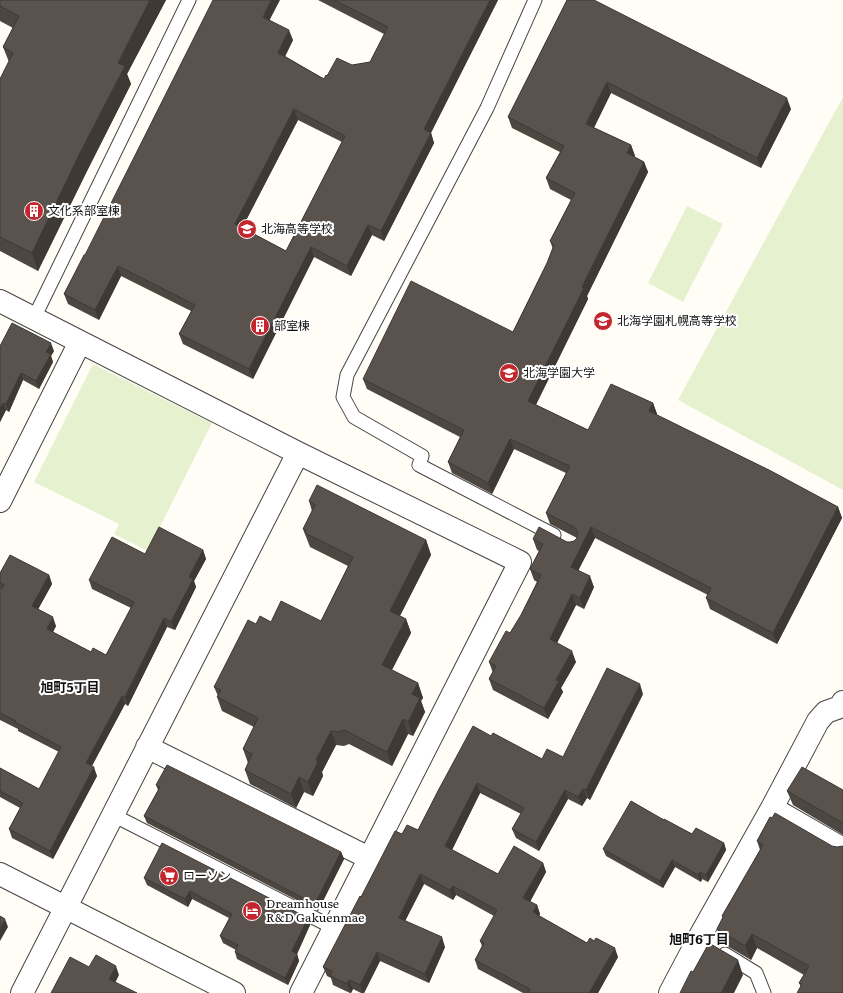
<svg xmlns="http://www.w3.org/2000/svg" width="843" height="993" viewBox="0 0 843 993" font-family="Literata,'Noto Sans JP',serif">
<rect width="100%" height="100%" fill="#fffdf5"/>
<!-- pitch -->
<path fill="#e6f2cf" d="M 843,97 L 843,490 L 678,400 Z
M 687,206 L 723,224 L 683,302 L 648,283 Z
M 93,364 L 212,423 L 148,551 L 114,534 L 119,524 L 34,482 Z"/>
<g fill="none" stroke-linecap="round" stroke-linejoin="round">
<!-- service casing -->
<g stroke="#444" stroke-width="15">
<path id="service" d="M 535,0 L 487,108 L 347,375 L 343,397 L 354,417 L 422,456 L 419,465 L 554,535
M 34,318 L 189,0
M 113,815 L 334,928
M 725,954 L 756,973 L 764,993"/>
</g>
<!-- minor casing -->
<g stroke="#444" stroke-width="24">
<path id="minor" d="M 0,301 L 298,453 L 520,562 L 301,993
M 0,501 L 80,342
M 147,747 L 369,858
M 772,808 L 843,849
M 0,874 L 234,993
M 22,993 L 298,453
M 670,993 L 699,938 L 772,808 L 818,721 L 826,712 L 840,707 L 843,702"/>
</g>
<!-- service -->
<use href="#service" stroke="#fff" stroke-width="13"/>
<!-- minor -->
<use href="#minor" stroke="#fff" stroke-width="22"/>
</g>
<!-- wall -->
<path fill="#4d4742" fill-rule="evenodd" d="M 0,0 L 166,0 L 127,74 L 131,84 L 87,171 L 38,271 L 0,251 L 0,79 L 9,62 L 3,47 L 13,28 L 0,21 Z
M 318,0 L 498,0 L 431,133 L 434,143 L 384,241 L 372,235 L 351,276 L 314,257 L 253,379 L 183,344 L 179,334 L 191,311 L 121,276 L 99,320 L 68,304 L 64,294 L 85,255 L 270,20 L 293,40 L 285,56 L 324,79 L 327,76 L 352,65 L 370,62 L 384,34 ZM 298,120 L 342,142 L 286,251 L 242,228 Z
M 567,0 L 791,109 L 761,168 L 611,93 L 594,128 L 631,145 L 635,156 L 634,157 L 644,162 L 648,172 L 587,296 L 588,299 L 536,405 L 588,430 L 653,403 L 657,414 L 657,415 L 838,507 L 842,518 L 777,644 L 710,609 L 706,598 L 708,595 L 595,538 L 578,570 L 594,587 L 584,609 L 576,605 L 557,643 L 576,662 L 561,688 L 563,692 L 548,719 L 493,690 L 489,679 L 493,673 L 489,662 L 510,633 L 521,615 L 537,582 L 534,580 L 530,569 L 539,551 L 537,550 L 533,539 L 570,542 L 574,541 L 577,538 L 550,524 L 546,513 L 566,473 L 514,449 L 492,494 L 452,473 L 448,462 L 460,437 L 367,389 L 363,379 L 513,332 L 547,263 L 553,249 L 550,241 L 571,200 L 550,189 L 546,178 L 560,152 L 512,128 L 508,117 Z
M 0,346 L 54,351 L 51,356 L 53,362 L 39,389 L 23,380 L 9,412 L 6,410 L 0,422 Z
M 309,501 L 426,540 L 431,555 L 400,616 L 406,619 L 411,633 L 392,670 L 418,683 L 423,698 L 421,701 L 425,712 L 413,736 L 408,734 L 392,766 L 349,744 L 344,746 L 336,745 L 322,772 L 323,776 L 313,796 L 304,792 L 296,808 L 250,784 L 245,770 L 248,763 L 243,749 L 254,727 L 222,711 L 217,697 L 218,696 L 214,687 L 256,624 L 271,622 L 321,621 L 348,566 L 310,547 L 303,529 L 312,511 Z
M 203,550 L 206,559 L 194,581 L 196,587 L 175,630 L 167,627 L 128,706 L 125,704 L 92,766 L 97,776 L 53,859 L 12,838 L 9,829 L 20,808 L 0,797 L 0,768 L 39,789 L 59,752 L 18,731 L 18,729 L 0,720 L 0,592 L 1,590 L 0,590 L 0,573 L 49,575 L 52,584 L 38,609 L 56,626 L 53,632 L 91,652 L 106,655 L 131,608 L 92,589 L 89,580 L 145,554 Z
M 643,694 L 590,800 L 587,798 L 582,806 L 568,799 L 539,851 L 516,838 L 512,829 L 521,814 L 480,793 L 452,850 L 498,874 L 543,863 L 546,872 L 530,902 L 537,905 L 540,914 L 539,916 L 587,943 L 618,957 L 598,993 L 523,993 L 478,969 L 475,960 L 482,946 L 480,941 L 494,916 L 456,895 L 453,900 L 424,884 L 405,921 L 445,947 L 429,983 L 380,961 L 364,993 L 361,993 L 353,989 L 351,993 L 350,993 L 333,985 L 331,978 L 327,976 L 323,967 L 361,897 L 402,834 L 418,830 L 439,789 L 491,736 L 542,759 L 563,757 Z
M 156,785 L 341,852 L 344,859 L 318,911 L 147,823 L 144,816 L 158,790 Z
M 843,790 L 843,835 L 793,805 L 787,791 Z
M 770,817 L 843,993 L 801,987 L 799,983 L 804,975 L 757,948 L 751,960 L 722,943 L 717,929 L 723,918 L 722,916 L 760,850 L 757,841 Z
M 664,820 L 692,834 L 724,843 L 726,850 L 708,882 L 702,879 L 701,882 L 675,867 L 663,888 L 606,856 L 603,849 Z
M 144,878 L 308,918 L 310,925 L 297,954 L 299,961 L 288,985 L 237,959 L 235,952 L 236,950 L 223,943 L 220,936 L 229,918 L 192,899 L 188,907 L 147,885 Z"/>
<!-- shaded-wall -->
<path fill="#3f3936" d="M 150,0 L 166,0 L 127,74 L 131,84 L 87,171 L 38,271 L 32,253 L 118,63 Z
M 271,0 L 280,0 L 266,27 L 263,17 Z
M 490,0 L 498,0 L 427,140 L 424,129 Z
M 289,30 L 293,40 L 282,63 L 278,53 Z
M 607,82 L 611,93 L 590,135 L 586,124 Z
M 787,98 L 791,109 L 761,168 L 757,158 Z
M 294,109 L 298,120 L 239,234 L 235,224 Z
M 431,133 L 434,143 L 384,241 L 381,231 Z
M 631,145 L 635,156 L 630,164 L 627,153 Z
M 644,162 L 648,172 L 587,296 L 588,299 L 532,412 L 528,401 L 582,287 Z
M 368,225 L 372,235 L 351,276 L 347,266 Z
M 311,247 L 314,257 L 253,379 L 249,369 Z
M 118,266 L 121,276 L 99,320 L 95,310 Z
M 51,343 L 54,351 L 51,356 L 53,362 L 39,389 L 36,381 L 46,352 Z
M 21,373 L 23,380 L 9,412 L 6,404 Z
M 3,403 L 6,410 L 0,422 L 0,409 Z
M 653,403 L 657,414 L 653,422 L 649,411 Z
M 510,439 L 514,449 L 492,494 L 488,483 Z
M 838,507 L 842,518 L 777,644 L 773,633 Z
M 591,527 L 595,538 L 575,577 L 571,567 Z
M 426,540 L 431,555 L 395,625 L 390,611 Z
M 203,550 L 206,559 L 194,581 L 196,587 L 175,630 L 171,622 L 189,577 Z
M 49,575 L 52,584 L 35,615 L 32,606 Z
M 590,576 L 594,587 L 584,609 L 580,598 Z
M 572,594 L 576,605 L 554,649 L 550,639 Z
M 53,617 L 56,626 L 50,638 L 47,629 Z
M 164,618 L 167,627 L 128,706 L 125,697 Z
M 406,619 L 411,633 L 387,679 L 382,665 Z
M 572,651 L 576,662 L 561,688 L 563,692 L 548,719 L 544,708 L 556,680 Z
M 418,683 L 423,698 L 421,701 L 425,712 L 413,736 L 408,722 L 412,694 Z
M 640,684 L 643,694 L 590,800 L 586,790 Z
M 122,696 L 125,704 L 89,771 L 86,763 Z
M 403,719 L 408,734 L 392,766 L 387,752 Z
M 331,731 L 336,745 L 322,772 L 323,776 L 313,796 L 308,782 L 316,760 Z
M 94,767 L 97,776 L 53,859 L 50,851 Z
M 299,777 L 304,792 L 296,808 L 291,794 Z
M 477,783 L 480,793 L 449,856 L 445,846 Z
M 583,789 L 587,798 L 582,806 L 578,797 Z
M 565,790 L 568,799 L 539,851 L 536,842 Z
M 724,843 L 726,850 L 708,882 L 706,875 Z
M 341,852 L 344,859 L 318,911 L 315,904 Z
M 672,860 L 675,867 L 663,888 L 660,881 Z
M 543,863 L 546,872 L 527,907 L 523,898 Z
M 700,872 L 702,879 L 701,882 L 698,875 Z
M 420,874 L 424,884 L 402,927 L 399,918 Z
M 453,886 L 456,895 L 453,900 L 450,890 Z
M 190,891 L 192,899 L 188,907 L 185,899 Z
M 537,905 L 540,914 L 538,918 L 533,912 Z
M 308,918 L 310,925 L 297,954 L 299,961 L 288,985 L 285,978 L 292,951 Z
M 5,919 L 8,927 L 0,941 L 0,928 Z
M 752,934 L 757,948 L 751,960 L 745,946 Z
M 442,937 L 445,947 L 429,983 L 425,974 Z
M 615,948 L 618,957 L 598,993 L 589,993 Z
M 377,952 L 380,961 L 364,993 L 363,993 L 360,985 Z
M 738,960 L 743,975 L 734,993 L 721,993 Z
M 116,966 L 119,975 L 113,987 L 109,979 Z
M 349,980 L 353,989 L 351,993 L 347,984 Z"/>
<!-- building -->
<path fill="#5a524d" stroke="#3f3936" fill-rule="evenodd" d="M 0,0 L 150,0 L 118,63 L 125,66 L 80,153 L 32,253 L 0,237 L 0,79 L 13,53 L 3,47 L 19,16 L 0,6 Z
M 213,0 L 271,0 L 263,17 L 289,30 L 278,53 L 324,79 L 326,75 L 327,76 L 337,58 L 352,65 L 370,62 L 388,27 L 334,0 L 490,0 L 424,129 L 431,133 L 381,231 L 368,225 L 347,266 L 311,247 L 249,369 L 179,334 L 195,305 L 118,266 L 95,310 L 64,294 L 84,255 L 85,255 ZM 294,109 L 345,136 L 286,251 L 235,224 Z
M 567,0 L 594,0 L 787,98 L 757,158 L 607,82 L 586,124 L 631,145 L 627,153 L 644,162 L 582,287 L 584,288 L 528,401 L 588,430 L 611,384 L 653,403 L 649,411 L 771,471 L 838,507 L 773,633 L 706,598 L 711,588 L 591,527 L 571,567 L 590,576 L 580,598 L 572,594 L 550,639 L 572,651 L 556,680 L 559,681 L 544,708 L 489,679 L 496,666 L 489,662 L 506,631 L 510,633 L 521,615 L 541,575 L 530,569 L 543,544 L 533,539 L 539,527 L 567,542 L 570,542 L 574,541 L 577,538 L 578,534 L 577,530 L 574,527 L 546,513 L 570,466 L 510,439 L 488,483 L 448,462 L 464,430 L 363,379 L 411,281 L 513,332 L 547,263 L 554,245 L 550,241 L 575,193 L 546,178 L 564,146 L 508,117 Z
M 12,323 L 51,343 L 46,352 L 51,354 L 36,381 L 21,373 L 6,404 L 3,403 L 0,409 L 0,346 Z
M 317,485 L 426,540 L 390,611 L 406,619 L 382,665 L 418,683 L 412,694 L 420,698 L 408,722 L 403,719 L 387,752 L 344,730 L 339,732 L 331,731 L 316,760 L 318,762 L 308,782 L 299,777 L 291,794 L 245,770 L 252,754 L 243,749 L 258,718 L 217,697 L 221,690 L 214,687 L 248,620 L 256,624 L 260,616 L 271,622 L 281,601 L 321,621 L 353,557 L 305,533 L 306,530 L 303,529 L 315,505 L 309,501 Z
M 159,527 L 203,550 L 189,577 L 193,579 L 171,622 L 164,618 L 125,697 L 122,696 L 86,763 L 94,767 L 50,851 L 9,829 L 23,803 L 0,791 L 0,768 L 39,789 L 61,747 L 15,722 L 16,721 L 0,713 L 0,592 L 4,585 L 0,583 L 0,573 L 10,555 L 49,575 L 32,606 L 53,617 L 47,629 L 91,652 L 93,648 L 106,655 L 134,602 L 89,580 L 112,537 L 145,554 Z
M 607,668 L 640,684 L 586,790 L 583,789 L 578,797 L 565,790 L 536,842 L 512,829 L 524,808 L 477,783 L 445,846 L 498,874 L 514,846 L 543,863 L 523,898 L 537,905 L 533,912 L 536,913 L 536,914 L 587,943 L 590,938 L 594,941 L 596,938 L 615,948 L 589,993 L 528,993 L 530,989 L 475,960 L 484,943 L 480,941 L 497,910 L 453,886 L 450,890 L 420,874 L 399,918 L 442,937 L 425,974 L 377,952 L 360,985 L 349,980 L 347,984 L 330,976 L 332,971 L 323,967 L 360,896 L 361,897 L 395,831 L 402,834 L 407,825 L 418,830 L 439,789 L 473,726 L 491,736 L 493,733 L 542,759 L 547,749 L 563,757 Z
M 167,765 L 341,852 L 315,904 L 144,816 L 160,787 L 156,785 Z
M 802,767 L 843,790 L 843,823 L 787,791 Z
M 631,801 L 664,820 L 664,819 L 692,834 L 696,828 L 724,843 L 706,875 L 700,872 L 698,875 L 672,860 L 660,881 L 603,849 Z
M 775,813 L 832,846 L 837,847 L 843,846 L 843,993 L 797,993 L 802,984 L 799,983 L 809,966 L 752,934 L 745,946 L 717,929 L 723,917 L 722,916 L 763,845 L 757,841 L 770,817 L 772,818 Z
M 162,843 L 308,918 L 292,951 L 297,954 L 285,978 L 235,952 L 238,945 L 220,936 L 232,914 L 190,891 L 185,899 L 144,878 Z
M 0,916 L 5,919 L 0,928 Z
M 709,943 L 738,960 L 721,993 L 680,993 L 691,971 L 693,972 Z
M 96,955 L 116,966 L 109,979 L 137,993 L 51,993 L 70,957 L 89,967 Z"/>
<!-- icons -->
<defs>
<g id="building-disc" transform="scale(1)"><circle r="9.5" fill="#c4262e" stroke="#fff"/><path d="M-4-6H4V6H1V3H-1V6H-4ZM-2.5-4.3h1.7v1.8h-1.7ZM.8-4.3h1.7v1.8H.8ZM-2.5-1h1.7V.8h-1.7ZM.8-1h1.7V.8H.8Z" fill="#fff"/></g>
<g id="school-disc" transform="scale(1)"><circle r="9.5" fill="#c4262e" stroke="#fff"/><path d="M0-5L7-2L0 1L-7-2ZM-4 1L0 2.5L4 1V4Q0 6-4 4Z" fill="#fff"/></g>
<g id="university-disc" transform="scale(1)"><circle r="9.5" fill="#c4262e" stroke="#fff"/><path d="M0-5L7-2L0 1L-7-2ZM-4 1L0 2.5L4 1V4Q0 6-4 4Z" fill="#fff"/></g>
<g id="supermarket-disc" transform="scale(1)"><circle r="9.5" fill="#c4262e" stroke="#fff"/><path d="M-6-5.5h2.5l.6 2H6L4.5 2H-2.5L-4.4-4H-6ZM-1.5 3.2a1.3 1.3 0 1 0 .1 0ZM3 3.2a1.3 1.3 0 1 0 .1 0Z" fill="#fff"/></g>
<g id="hotel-disc" transform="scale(1)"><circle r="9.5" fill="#c4262e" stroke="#fff"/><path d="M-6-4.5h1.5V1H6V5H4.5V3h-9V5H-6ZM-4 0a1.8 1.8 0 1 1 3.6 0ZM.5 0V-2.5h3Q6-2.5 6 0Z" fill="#fff"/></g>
</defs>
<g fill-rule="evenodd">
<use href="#building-disc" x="34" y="211"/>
<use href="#school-disc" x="247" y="229"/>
<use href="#school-disc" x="603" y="321"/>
<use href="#building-disc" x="260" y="326"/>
<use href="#university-disc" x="509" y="373"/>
<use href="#supermarket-disc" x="169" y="876"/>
<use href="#hotel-disc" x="252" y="911"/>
</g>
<g text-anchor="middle" stroke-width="4" stroke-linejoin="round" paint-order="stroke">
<!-- poi labels -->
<g font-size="12" fill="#111" stroke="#fff" text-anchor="start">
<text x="48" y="215">文化系部室棟</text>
<text x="261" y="233">北海高等学校</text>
<text x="617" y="325">北海学園札幌高等学校</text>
<text x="274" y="330">部室棟</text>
<text x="523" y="377">北海学園大学</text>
<text x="183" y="880">ローソン</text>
<text x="266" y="908">Dreamhouse<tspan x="266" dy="14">R&amp;D Gakuenmae</tspan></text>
</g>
<!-- neighbourhood labels -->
<g font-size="13" font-weight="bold" fill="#111" stroke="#fff">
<text x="70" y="692">旭町5丁目</text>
<text x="699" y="944">旭町6丁目</text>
</g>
</g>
</svg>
